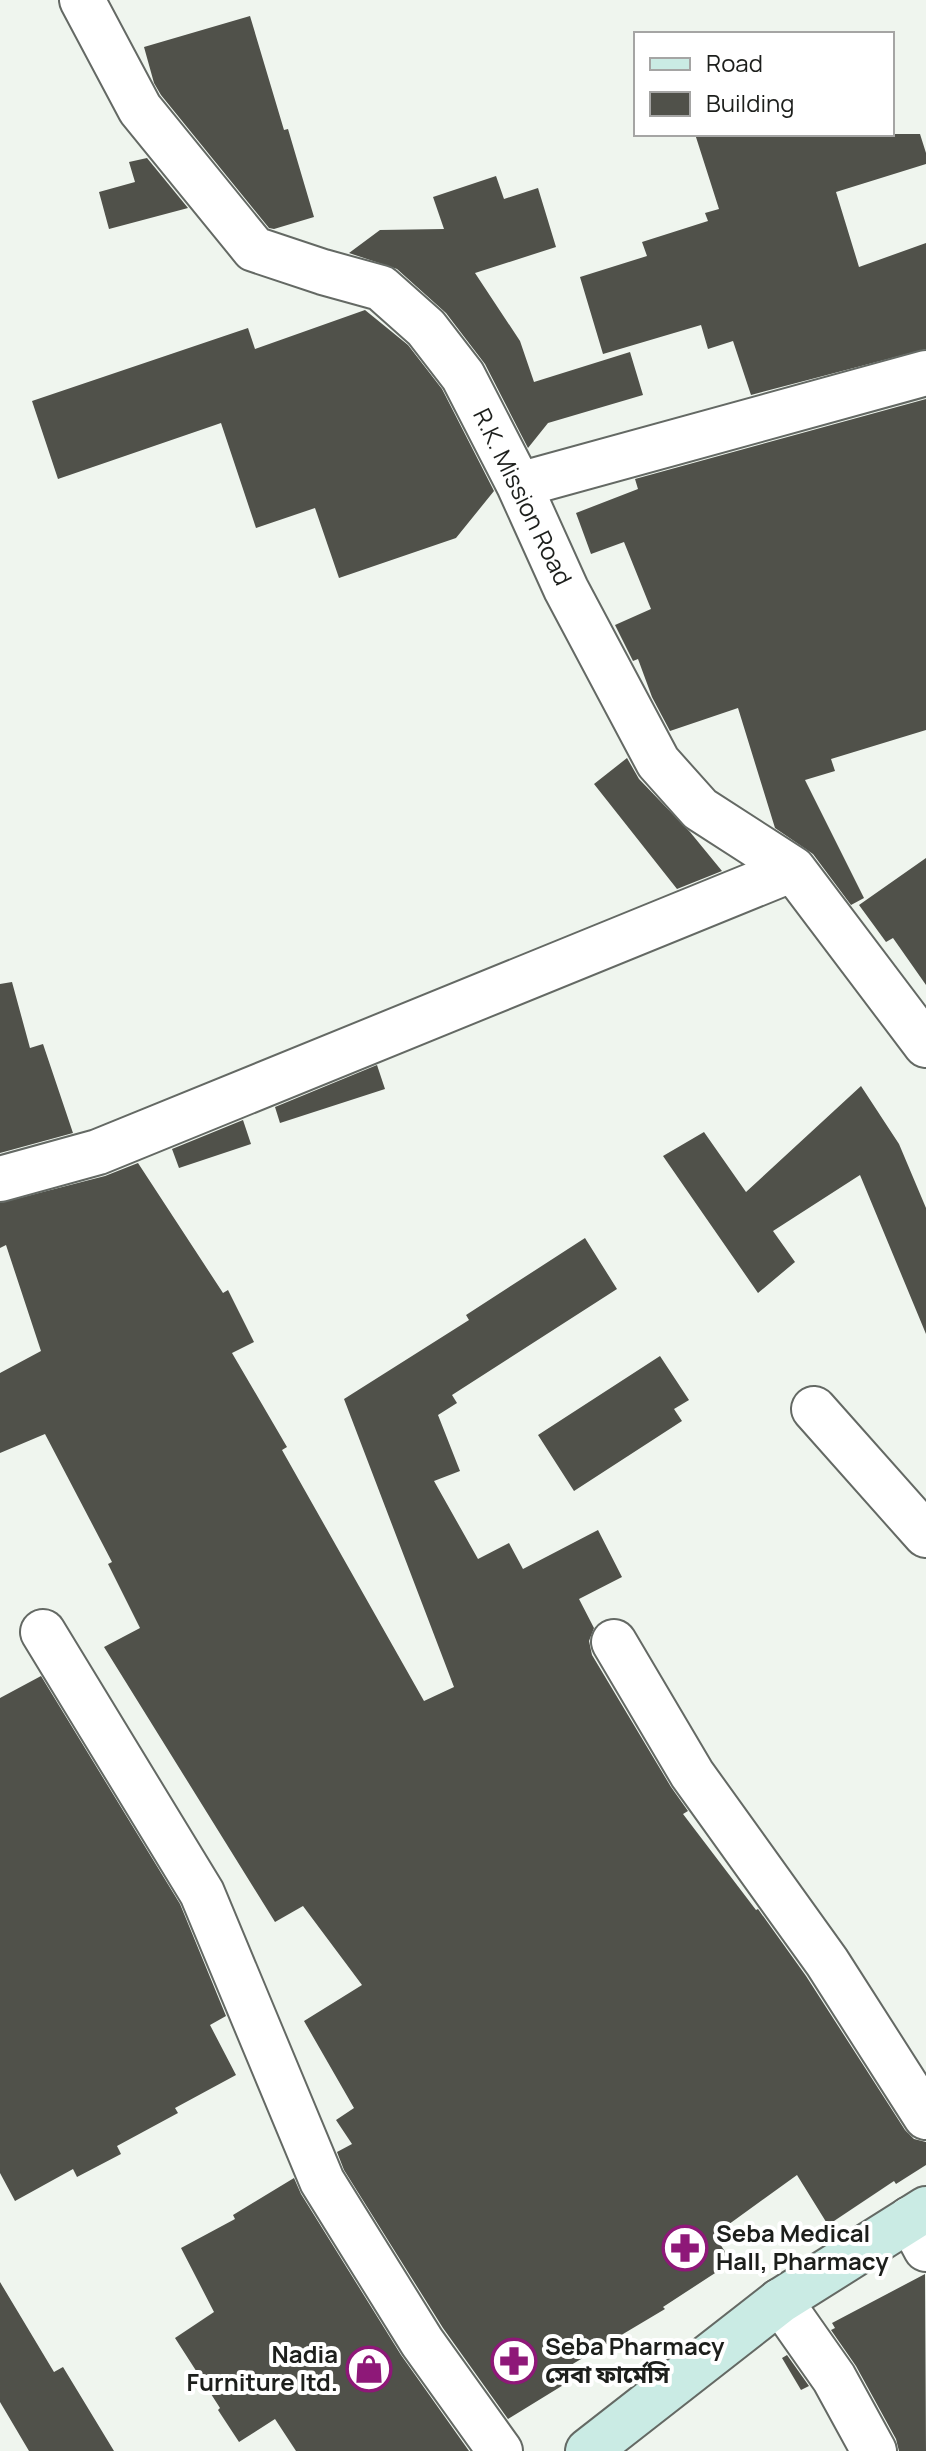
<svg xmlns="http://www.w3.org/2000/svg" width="926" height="2451" viewBox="0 0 926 2451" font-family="Manrope,'Noto Sans Bengali',sans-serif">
<rect width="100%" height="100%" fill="#eff5ee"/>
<!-- building -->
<path fill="#50514a" d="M 250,16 L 284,130 L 288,129 L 314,217 L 274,229 L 269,228 L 161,95 L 154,83 L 144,47 Z
M 695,134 L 920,134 L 926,153 L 926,164 L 836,192 L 859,267 L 926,243 L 926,349 L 751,395 L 733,341 L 708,349 L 701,325 L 603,354 L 580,277 L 647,256 L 642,242 L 708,221 L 705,213 L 719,209 Z
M 147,158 L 188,208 L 109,229 L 99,192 L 135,182 L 129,162 Z
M 496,176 L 504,199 L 538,188 L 556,247 L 475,273 L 520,341 L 534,382 L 630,352 L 643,395 L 548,423 L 528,448 L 485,364 L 446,313 L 397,269 L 349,253 L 380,230 L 444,229 L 433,197 Z
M 365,310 L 408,345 L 442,389 L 494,491 L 456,538 L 339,578 L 315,508 L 256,528 L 221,423 L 58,479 L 32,401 L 248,328 L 255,349 Z
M 926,399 L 926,730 L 831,759 L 835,771 L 805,780 L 864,898 L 851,905 L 813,854 L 775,828 L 738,708 L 670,731 L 652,697 L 638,659 L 633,661 L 615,625 L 651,609 L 624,542 L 591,554 L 576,513 L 638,489 L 635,479 Z
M 627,758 L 639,779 L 690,832 L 722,871 L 677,889 L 594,784 Z
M 926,858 L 926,985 L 893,938 L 886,942 L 859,905 Z
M 12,982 L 30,1048 L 43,1044 L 73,1133 L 0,1153 L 0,984 Z
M 377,1065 L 385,1089 L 280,1123 L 275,1107 Z
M 861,1086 L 899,1144 L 926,1208 L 926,1334 L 860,1175 L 773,1231 L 795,1262 L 758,1293 L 663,1156 L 704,1132 L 746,1192 Z
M 243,1120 L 251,1144 L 179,1168 L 172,1149 Z
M 138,1163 L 223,1293 L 228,1290 L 254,1342 L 232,1353 L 287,1447 L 282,1450 L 424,1701 L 454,1687 L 344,1399 L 469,1320 L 466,1315 L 585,1238 L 617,1289 L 452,1395 L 457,1403 L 438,1415 L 460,1471 L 434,1481 L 478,1559 L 509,1543 L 523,1569 L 598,1530 L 622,1577 L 579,1599 L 594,1628 L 589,1641 L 592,1655 L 671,1787 L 688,1811 L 683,1814 L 756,1910 L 758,1909 L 806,1976 L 905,2130 L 914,2139 L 926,2142 L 926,2165 L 896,2184 L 894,2181 L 828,2225 L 797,2175 L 714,2235 L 732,2262 L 663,2307 L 665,2309 L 571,2365 L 578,2376 L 508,2419 L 443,2328 L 344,2170 L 337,2152 L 352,2144 L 336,2120 L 354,2108 L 304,2021 L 362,1985 L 303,1906 L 275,1922 L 104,1647 L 140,1628 L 108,1564 L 112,1562 L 45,1434 L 0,1453 L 0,1373 L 41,1351 L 6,1245 L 0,1248 L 0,1203 L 105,1176 Z
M 660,1356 L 689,1400 L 674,1409 L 682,1421 L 574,1491 L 538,1435 Z
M 41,1676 L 180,1904 L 226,2016 L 210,2025 L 236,2075 L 175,2108 L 178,2113 L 117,2146 L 121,2154 L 77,2177 L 73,2169 L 15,2201 L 0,2173 L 0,1698 Z
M 294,2178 L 301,2194 L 401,2355 L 469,2451 L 296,2451 L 275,2419 L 239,2442 L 218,2410 L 220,2408 L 175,2338 L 214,2312 L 181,2248 L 235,2219 L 233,2215 Z
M 925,2274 L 926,2451 L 899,2451 L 896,2439 L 856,2366 L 831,2330 L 835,2328 L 832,2323 Z
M 0,2282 L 54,2372 L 63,2367 L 114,2451 L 29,2451 L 0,2402 Z
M 787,2355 L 809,2386 L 801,2390 L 782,2358 Z"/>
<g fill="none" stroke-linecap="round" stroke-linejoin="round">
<!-- street casing -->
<g stroke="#646964" stroke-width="48">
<path id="street" d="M 82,0 L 140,109 L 254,249 L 323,272 L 381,288 L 426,328 L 463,376 L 519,485 L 566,589 L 658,762 L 700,809 L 793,869 L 926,1045
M 519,485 L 926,373
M 0,1179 L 98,1152 L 793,869
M 814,1409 L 926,1535
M 43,1632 L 202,1893 L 322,2181 L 422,2342 L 500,2451
M 614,1642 L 692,1774 L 827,1962 L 926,2117
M 910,2219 L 926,2249
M 780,2301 L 834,2378 L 874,2451"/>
</g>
<!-- secondary casing -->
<g stroke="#646964" stroke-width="48">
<path id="secondary" d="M 588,2451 L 780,2301 L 926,2209"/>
</g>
<!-- street -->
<use href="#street" stroke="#fff" stroke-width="44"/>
<!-- secondary -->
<use href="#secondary" stroke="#caebe4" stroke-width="44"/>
</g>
<!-- icons -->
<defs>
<g id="pharmacy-ring" transform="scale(2.3)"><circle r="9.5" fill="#fff" stroke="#8e1878" stroke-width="1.5"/><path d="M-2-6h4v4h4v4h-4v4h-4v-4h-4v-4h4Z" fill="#8e1878"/></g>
<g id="shop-ring" transform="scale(2.3)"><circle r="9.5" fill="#fff" stroke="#8e1878" stroke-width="1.5"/><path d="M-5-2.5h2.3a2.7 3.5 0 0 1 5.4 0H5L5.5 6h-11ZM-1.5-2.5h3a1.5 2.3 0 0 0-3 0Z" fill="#8e1878"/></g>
</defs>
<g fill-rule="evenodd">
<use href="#pharmacy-ring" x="685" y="2248"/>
<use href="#pharmacy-ring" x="514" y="2361"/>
<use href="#shop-ring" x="369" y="2369"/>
</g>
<g text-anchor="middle" stroke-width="8" stroke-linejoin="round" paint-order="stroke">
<!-- street labels -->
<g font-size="24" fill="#1d1f1c" stroke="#fff">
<text transform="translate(522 497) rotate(64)" y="8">R.K. Mission Road</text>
</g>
<!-- poi labels -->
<g font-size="24" font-weight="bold" fill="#1d1f1c" stroke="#fff" text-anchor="start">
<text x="716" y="2242">Seba Medical<tspan x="716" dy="28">Hall, Pharmacy</tspan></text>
<text x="545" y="2355">Seba Pharmacy<tspan x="545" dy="28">সেবা ফার্মেসি</tspan></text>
<text x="338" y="2363" text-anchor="end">Nadia<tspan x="338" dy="28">Furniture ltd.</tspan></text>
</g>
</g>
<!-- legend -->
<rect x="634" y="32" width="260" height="104" fill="#ffffff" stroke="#a5a5a4" stroke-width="2"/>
<rect x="650" y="58" width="40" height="12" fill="#caebe4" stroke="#a5a5a4" stroke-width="2"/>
<text x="706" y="72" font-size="24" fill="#1d1f1c">Road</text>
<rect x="650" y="92" width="40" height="24" fill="#50514a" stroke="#a5a5a4" stroke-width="2"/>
<text x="706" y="112" font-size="24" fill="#1d1f1c">Building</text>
</svg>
